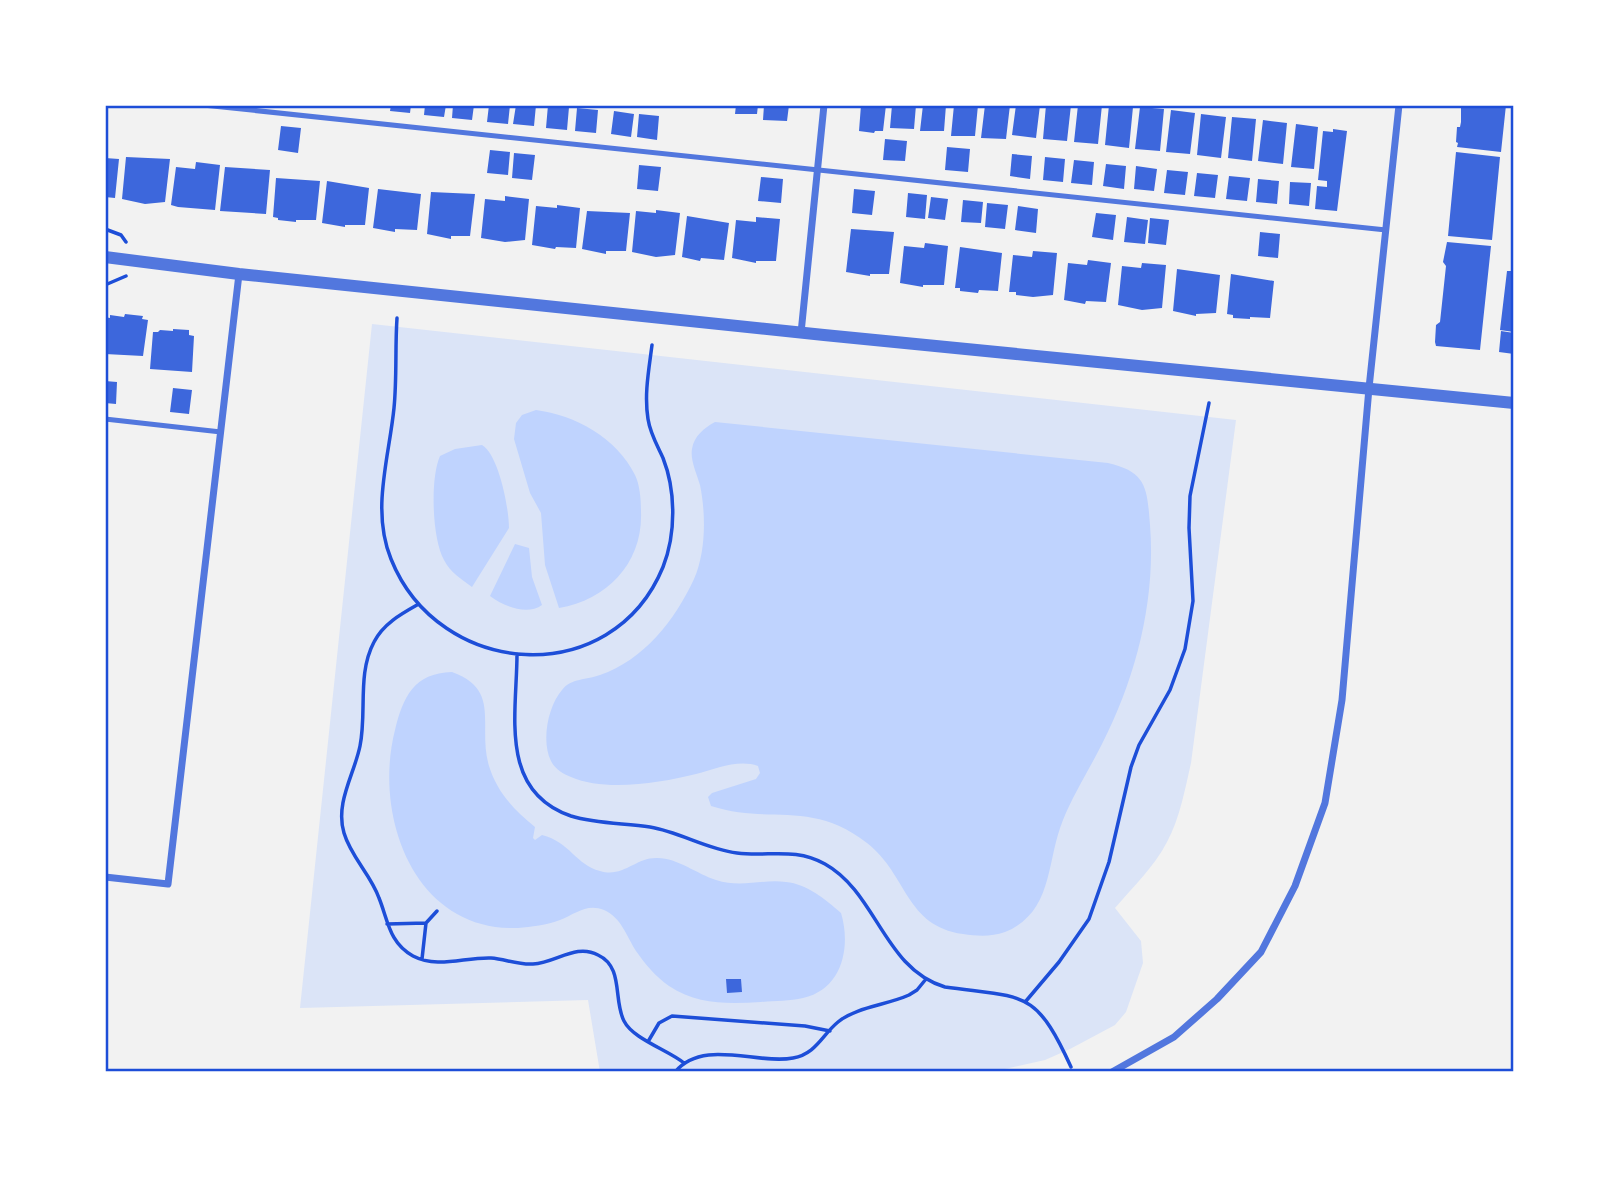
<svg xmlns="http://www.w3.org/2000/svg" width="1619" height="1177" viewBox="0 0 1619 1177" font-family="'Source Sans 3',sans-serif">
<rect width="100%" height="100%" fill="#f2f2f2"/>
<!-- green -->
<path fill="#dbe4f7" d="M 372,324 L 1236,420 L 1191,763 C 1185,789 1180,818 1167,842 C 1154,867 1133,887 1115,908 L 1141,941 L 1143,963 L 1126,1012 L 1115,1025 L 1070,1049 L 1045,1060 L 992,1072 L 600,1072 L 588,1000 L 300,1008 Z"/>
<!-- water -->
<path fill="#bfd3fe" d="M 536,410 C 575,415 617,438 635,475 C 640,485 641,500 641,512 C 643,562 608,600 559,608 L 545,565 L 541,513 L 530,493 L 514,439 L 516,423 L 522,415 Z
M 715,422 L 1108,463 C 1147,472 1147,488 1150,525 C 1156,600 1136,678 1102,744 C 1089,770 1074,793 1063,820 C 1046,861 1054,912 1005,932 C 991,937 977,936 963,934 C 905,926 908,875 867,843 C 811,799 770,825 711,806 L 708,797 L 712,793 L 756,779 L 760,773 L 758,766 C 738,759 716,769 696,774 C 660,783 605,792 571,777 C 563,774 555,769 551,761 C 541,741 548,706 562,690 C 571,678 587,680 600,675 C 644,660 675,620 694,579 C 706,552 706,514 700,485 C 697,474 690,460 692,449 C 694,436 704,428 715,422 Z
M 482,445 C 499,455 509,509 509,528 L 472,587 C 461,579 450,572 444,560 C 432,539 430,478 440,456 L 455,449 Z
M 515,544 L 529,548 L 532,577 L 542,605 C 527,616 503,606 490,596 Z
M 452,672 C 502,690 477,726 489,766 C 497,792 514,810 535,827 L 533,838 L 535,840 L 542,835 C 570,842 576,865 600,871 C 623,878 635,858 656,858 C 676,857 697,874 716,880 C 741,888 762,879 786,882 C 807,884 825,899 841,913 C 851,946 843,989 803,998 C 790,1001 774,1001 761,1002 C 728,1004 698,1005 669,986 C 656,977 645,964 636,951 C 627,937 621,917 604,910 C 587,903 575,914 560,920 C 547,925 531,927 518,928 C 414,932 373,816 395,730 C 403,697 414,673 452,672 Z"/>
<!-- building -->
<path fill="#3d67dc" d="M 391,105 L 411,105 L 410,113 L 390,111 Z
M 425,105 L 446,105 L 444,117 L 424,115 Z
M 453,105 L 474,105 L 472,120 L 452,118 Z
M 489,105 L 510,105 L 508,124 L 487,122 Z
M 516,105 L 536,105 L 534,126 L 513,124 Z
M 548,105 L 569,107 L 567,130 L 546,128 Z
M 736,105 L 758,105 L 757,114 L 735,114 Z
M 764,105 L 789,105 L 787,121 L 763,120 Z
M 861,105 L 886,105 L 883,131 L 875,131 L 874,133 L 859,131 Z
M 892,105 L 916,105 L 914,129 L 890,128 Z
M 923,105 L 946,105 L 944,131 L 920,131 Z
M 954,105 L 978,105 L 975,136 L 951,136 Z
M 985,105 L 1010,105 L 1006,139 L 981,138 Z
M 1016,105 L 1040,105 L 1036,138 L 1012,135 Z
M 1046,105 L 1071,105 L 1067,141 L 1043,139 Z
M 1078,105 L 1102,105 L 1098,144 L 1074,142 Z
M 1109,105 L 1133,107 L 1129,148 L 1105,145 Z
M 1461,105 L 1506,105 L 1501,152 L 1457,147 L 1458,143 L 1456,142 L 1457,127 L 1460,127 L 1461,122 Z
M 1140,107 L 1164,109 L 1160,151 L 1135,149 Z
M 577,108 L 598,110 L 596,133 L 575,131 Z
M 1171,110 L 1195,113 L 1190,154 L 1166,152 Z
M 614,111 L 634,114 L 631,137 L 611,134 Z
M 639,114 L 659,116 L 657,140 L 637,137 Z
M 1201,114 L 1226,117 L 1221,158 L 1197,155 Z
M 1232,117 L 1256,119 L 1252,161 L 1228,158 Z
M 1263,120 L 1287,123 L 1283,164 L 1258,161 Z
M 1296,124 L 1318,127 L 1314,169 L 1291,167 Z
M 281,126 L 301,128 L 298,153 L 278,150 Z
M 1333,129 L 1347,131 L 1337,211 L 1315,209 L 1317,186 L 1327,187 L 1327,181 L 1318,180 L 1323,131 L 1333,132 Z
M 885,139 L 907,141 L 905,161 L 883,160 Z
M 947,147 L 970,149 L 968,172 L 945,170 Z
M 490,150 L 510,152 L 508,175 L 487,173 Z
M 1456,152 L 1500,157 L 1492,240 L 1448,236 Z
M 514,153 L 535,155 L 532,180 L 512,178 Z
M 1012,154 L 1032,156 L 1030,179 L 1010,176 Z
M 126,157 L 170,159 L 165,202 L 145,204 L 122,199 Z
M 1045,157 L 1065,159 L 1063,182 L 1043,180 Z
M 105,158 L 119,159 L 115,198 L 105,197 Z
M 1074,160 L 1094,162 L 1092,185 L 1071,183 Z
M 196,162 L 220,165 L 215,210 L 178,207 L 171,205 L 176,167 L 195,169 Z
M 1106,164 L 1126,166 L 1124,189 L 1103,186 Z
M 639,165 L 661,167 L 658,191 L 637,189 Z
M 1136,166 L 1157,169 L 1154,191 L 1134,189 Z
M 225,167 L 270,170 L 266,214 L 220,211 Z
M 1167,170 L 1188,172 L 1185,195 L 1164,193 Z
M 1197,173 L 1218,175 L 1215,198 L 1194,196 Z
M 1229,176 L 1250,178 L 1247,201 L 1226,199 Z
M 761,177 L 783,179 L 781,203 L 758,201 Z
M 276,178 L 320,181 L 316,220 L 296,220 L 296,222 L 278,220 L 278,218 L 273,217 Z
M 1258,179 L 1279,181 L 1277,204 L 1256,202 Z
M 327,181 L 369,188 L 365,225 L 345,225 L 345,227 L 322,223 Z
M 1290,182 L 1311,183 L 1309,206 L 1289,204 Z
M 378,189 L 421,194 L 417,230 L 395,229 L 395,232 L 373,228 Z
M 854,189 L 875,191 L 872,215 L 852,213 Z
M 431,192 L 475,194 L 470,236 L 451,236 L 451,239 L 427,234 Z
M 908,193 L 927,195 L 925,219 L 906,217 Z
M 505,196 L 529,199 L 525,240 L 505,242 L 481,238 L 485,199 L 505,201 Z
M 931,197 L 948,199 L 945,220 L 928,218 Z
M 963,200 L 983,202 L 981,223 L 961,222 Z
M 987,203 L 1008,205 L 1005,229 L 985,227 Z
M 557,205 L 580,208 L 576,248 L 556,247 L 555,249 L 532,245 L 536,206 L 557,208 Z
M 1018,206 L 1038,209 L 1036,233 L 1015,230 Z
M 656,210 L 680,213 L 675,255 L 656,257 L 632,252 L 636,211 L 656,213 Z
M 587,211 L 630,213 L 626,251 L 606,251 L 606,254 L 582,249 Z
M 1096,213 L 1116,215 L 1113,240 L 1092,237 Z
M 687,216 L 729,223 L 724,260 L 701,258 L 700,261 L 682,257 Z
M 756,217 L 780,219 L 776,261 L 756,261 L 756,263 L 732,258 L 736,220 L 756,222 Z
M 1127,217 L 1148,220 L 1145,244 L 1124,242 Z
M 1150,218 L 1169,220 L 1166,245 L 1148,243 Z
M 851,229 L 894,232 L 889,274 L 870,274 L 870,276 L 846,272 Z
M 1260,232 L 1280,234 L 1278,258 L 1258,256 Z
M 1447,242 L 1491,246 L 1480,350 L 1436,346 L 1435,342 L 1436,325 L 1440,322 L 1446,266 L 1443,262 Z
M 925,243 L 948,246 L 944,285 L 923,285 L 923,287 L 900,283 L 904,246 L 924,248 Z
M 960,247 L 1002,253 L 998,291 L 979,290 L 978,293 L 960,291 L 960,288 L 955,288 Z
M 1033,251 L 1057,253 L 1053,295 L 1033,297 L 1016,295 L 1016,292 L 1009,292 L 1013,255 L 1032,257 Z
M 1088,260 L 1111,263 L 1106,302 L 1086,301 L 1085,304 L 1064,300 L 1068,263 L 1087,265 Z
M 1142,263 L 1166,265 L 1162,308 L 1142,310 L 1118,305 L 1122,266 L 1141,268 Z
M 1177,269 L 1220,275 L 1216,313 L 1196,314 L 1196,316 L 1173,311 Z
M 1507,271 L 1514,271 L 1514,332 L 1500,330 Z
M 1231,274 L 1274,281 L 1270,318 L 1250,317 L 1250,319 L 1233,318 L 1233,315 L 1227,314 Z
M 125,314 L 143,316 L 142,319 L 148,320 L 143,356 L 105,354 L 105,317 L 110,318 L 110,315 L 124,317 Z
M 173,329 L 189,330 L 189,335 L 194,336 L 192,372 L 150,369 L 153,332 L 158,332 L 160,330 L 173,331 Z
M 1501,331 L 1514,333 L 1514,354 L 1499,352 Z
M 105,381 L 117,382 L 116,404 L 105,403 Z
M 173,388 L 192,390 L 189,414 L 170,412 Z
M 726,979 L 741,979 L 742,992 L 727,993 Z"/>
<g fill="none" stroke-linecap="round" stroke-linejoin="round">
<!-- path -->
<path stroke="#1d4ed8" stroke-width="3.5" d="M 105,229 L 121,235 L 126,242
M 105,285 L 126,276
M 397,318 C 395,348 397,378 394,408 C 389,458 371,510 391,559 C 439,679 612,691 663,567 C 676,534 676,491 663,458 C 657,445 650,433 648,419 C 644,394 649,369 652,345
M 417,605 C 401,614 383,624 374,642 C 357,674 367,712 360,746 C 354,775 335,803 344,833 C 351,857 371,875 379,898 C 388,920 389,943 413,956 C 438,969 464,957 491,958 C 505,959 518,965 533,964 C 556,963 576,943 598,955 C 624,967 613,1000 624,1021 C 633,1039 668,1050 684,1063
M 517,654 C 517,713 498,791 571,816 C 597,824 624,823 650,827 C 680,832 706,849 737,853 C 769,857 794,847 825,864 C 877,893 884,969 945,987 C 1024,998 1035,988 1071,1067
M 387,924 L 426,923
M 422,959 L 426,923 L 437,911
M 1026,1001 L 1059,962 L 1089,919 L 1109,862 L 1131,767 L 1139,745 L 1170,690 L 1185,649 L 1193,601 L 1189,528 L 1190,496 L 1209,403
M 649,1040 L 659,1023 L 672,1016 L 805,1026 L 830,1031
M 675,1072 C 703,1038 757,1065 793,1058 C 816,1054 822,1035 838,1022 C 856,1007 887,1005 909,995 L 917,990 L 926,979"/>
<!-- service -->
<path stroke="#5277de" stroke-width="5" d="M 203,105 L 1386,230
M 105,419 L 221,432"/>
<!-- minor -->
<path stroke="#5277de" stroke-width="7" d="M 801,333 L 824,105
M 105,877 L 168,884 L 239,274
M 1112,1072 L 1174,1037 L 1217,999 L 1261,952 L 1295,886 L 1325,803 L 1342,700 L 1369,388 L 1399,105"/>
<!-- tertiary -->
<path stroke="#5277de" stroke-width="12" d="M 105,257 L 239,274 L 824,335 L 1514,403"/>
</g>
<!-- border -->
<rect width="1619" height="1177" fill="none" stroke="#ffffff" stroke-width="214"/>
<rect x="107" y="107" width="1405" height="963" fill="none" stroke="#1d4ed8" stroke-width="2.5"/>
</svg>
